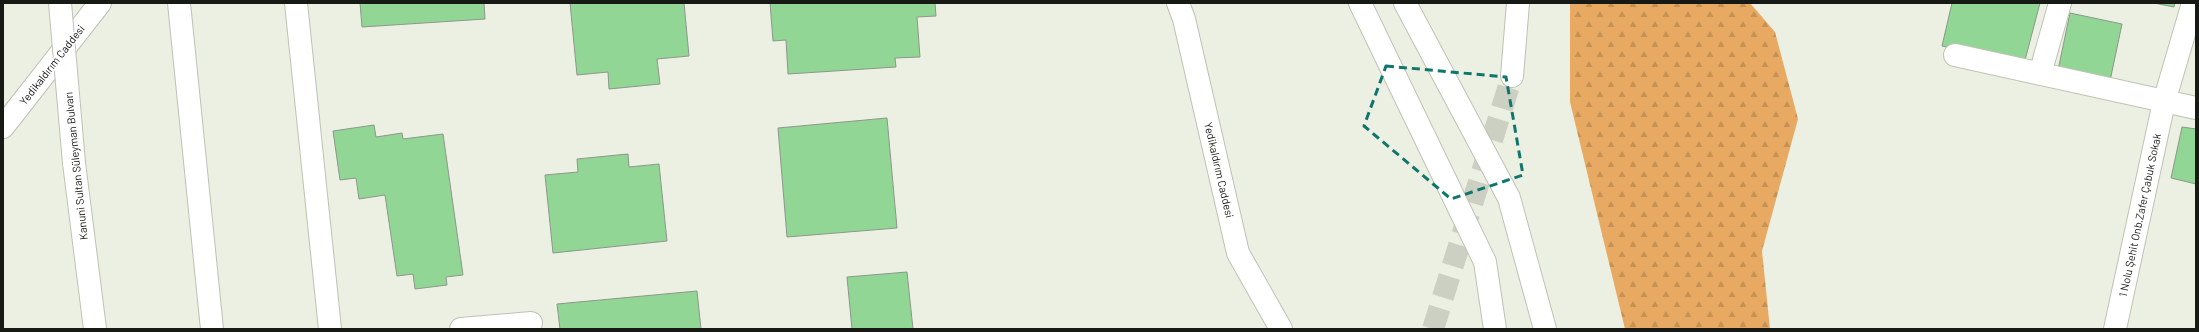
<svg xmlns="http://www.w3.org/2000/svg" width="2199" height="332" viewBox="0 0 2199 332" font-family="Barlow,sans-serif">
<defs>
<pattern id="forest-firs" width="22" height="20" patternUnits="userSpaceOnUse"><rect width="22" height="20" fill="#e8aa62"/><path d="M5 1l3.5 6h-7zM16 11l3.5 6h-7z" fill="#c69254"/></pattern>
</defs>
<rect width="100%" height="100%" fill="#ecf0e2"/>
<!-- forest -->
<path fill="url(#forest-firs)" d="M 1570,3 L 1750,3 L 1775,32 L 1798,119 L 1762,251 L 1770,329 L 1625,329 L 1570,102 Z"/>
<!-- building -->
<path fill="#91d694" stroke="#8c978c" d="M 360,3 L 484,3 L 485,19 L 362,27 Z
M 570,3 L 684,3 L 689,56 L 657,59 L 660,84 L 609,89 L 608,72 L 577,75 Z
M 770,3 L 935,3 L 936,16 L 917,17 L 920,57 L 895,58 L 896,67 L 788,74 L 786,40 L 773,41 Z
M 1952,3 L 2040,3 L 2024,64 L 1942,46 Z
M 2154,3 L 2175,3 L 2174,7 Z
M 2070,13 L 2122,24 L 2110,81 L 2058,70 Z
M 887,118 L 897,228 L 787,237 L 778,128 Z
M 374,125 L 376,137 L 402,133 L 403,139 L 443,134 L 463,275 L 446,277 L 447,285 L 415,289 L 413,274 L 397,276 L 385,195 L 359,199 L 356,178 L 340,180 L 333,131 Z
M 2182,127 L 2196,129 L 2196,184 L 2171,178 Z
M 628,154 L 629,167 L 659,164 L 667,241 L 553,253 L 545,175 L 578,172 L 577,159 Z
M 907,272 L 913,329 L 852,329 L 847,277 Z
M 697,291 L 701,329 L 560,329 L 557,304 Z"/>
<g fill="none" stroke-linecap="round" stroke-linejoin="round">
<!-- secondary-tunnel -->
<path stroke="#ccd0c3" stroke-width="22" stroke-dasharray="22 11" stroke-linecap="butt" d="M 1433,329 L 1512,76"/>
<!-- street casing -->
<g stroke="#bec2b5" stroke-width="24">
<path id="street" d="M 296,3 L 330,329
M 1955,55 L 2196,108
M 2040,74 L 2060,3
M 461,329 L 531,323
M 2115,329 L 2164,102 L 2193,3"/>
</g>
<!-- secondary casing -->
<g stroke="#bec2b5" stroke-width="24">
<path id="secondary" d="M 1178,3 L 1184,19 L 1238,253 L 1281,329
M 1512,76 L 1518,3
M 3,127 L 100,3"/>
</g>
<!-- primary casing -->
<g stroke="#bec2b5" stroke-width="24">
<path id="primary" d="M 179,3 L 212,329
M 1360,3 L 1485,262 L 1495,329
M 1405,3 L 1509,198 L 1545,329
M 74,163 L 95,329"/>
</g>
<!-- street -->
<use href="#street" stroke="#fff" stroke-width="22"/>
<!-- secondary -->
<use href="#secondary" stroke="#fff" stroke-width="22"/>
<!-- primary -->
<use href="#primary" stroke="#fff" stroke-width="22"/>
<!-- primary-bridge casing -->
<g stroke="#bec2b5" stroke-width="24" stroke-linecap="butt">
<path id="primary-bridge" d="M 60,3 L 74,163"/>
</g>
<!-- primary-bridge -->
<use href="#primary-bridge" stroke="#fff" stroke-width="22"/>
</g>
<!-- marked area -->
<path fill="none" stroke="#0f766e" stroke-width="3" stroke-dasharray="8 5" stroke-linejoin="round" d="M 1386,66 L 1506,77 L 1523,175 L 1451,199 L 1364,126 Z"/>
<g text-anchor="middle" stroke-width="3" stroke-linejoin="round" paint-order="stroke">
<!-- street labels -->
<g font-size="11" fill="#171914" stroke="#fff">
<text transform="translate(52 65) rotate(-52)" y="4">Yedikaldırım Caddesi</text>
<text transform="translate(76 166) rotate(-96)" y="4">Kanuni Sultan Süleyman Bulvarı</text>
<text transform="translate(1219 170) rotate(77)" y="4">Yedikaldırım Caddesi</text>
<text transform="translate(2140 215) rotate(-78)" y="4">1 Nolu Şehit Onb.Zafer Çabuk Sokak</text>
</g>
</g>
<!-- border -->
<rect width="2199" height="332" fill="none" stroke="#171914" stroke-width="8"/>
</svg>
